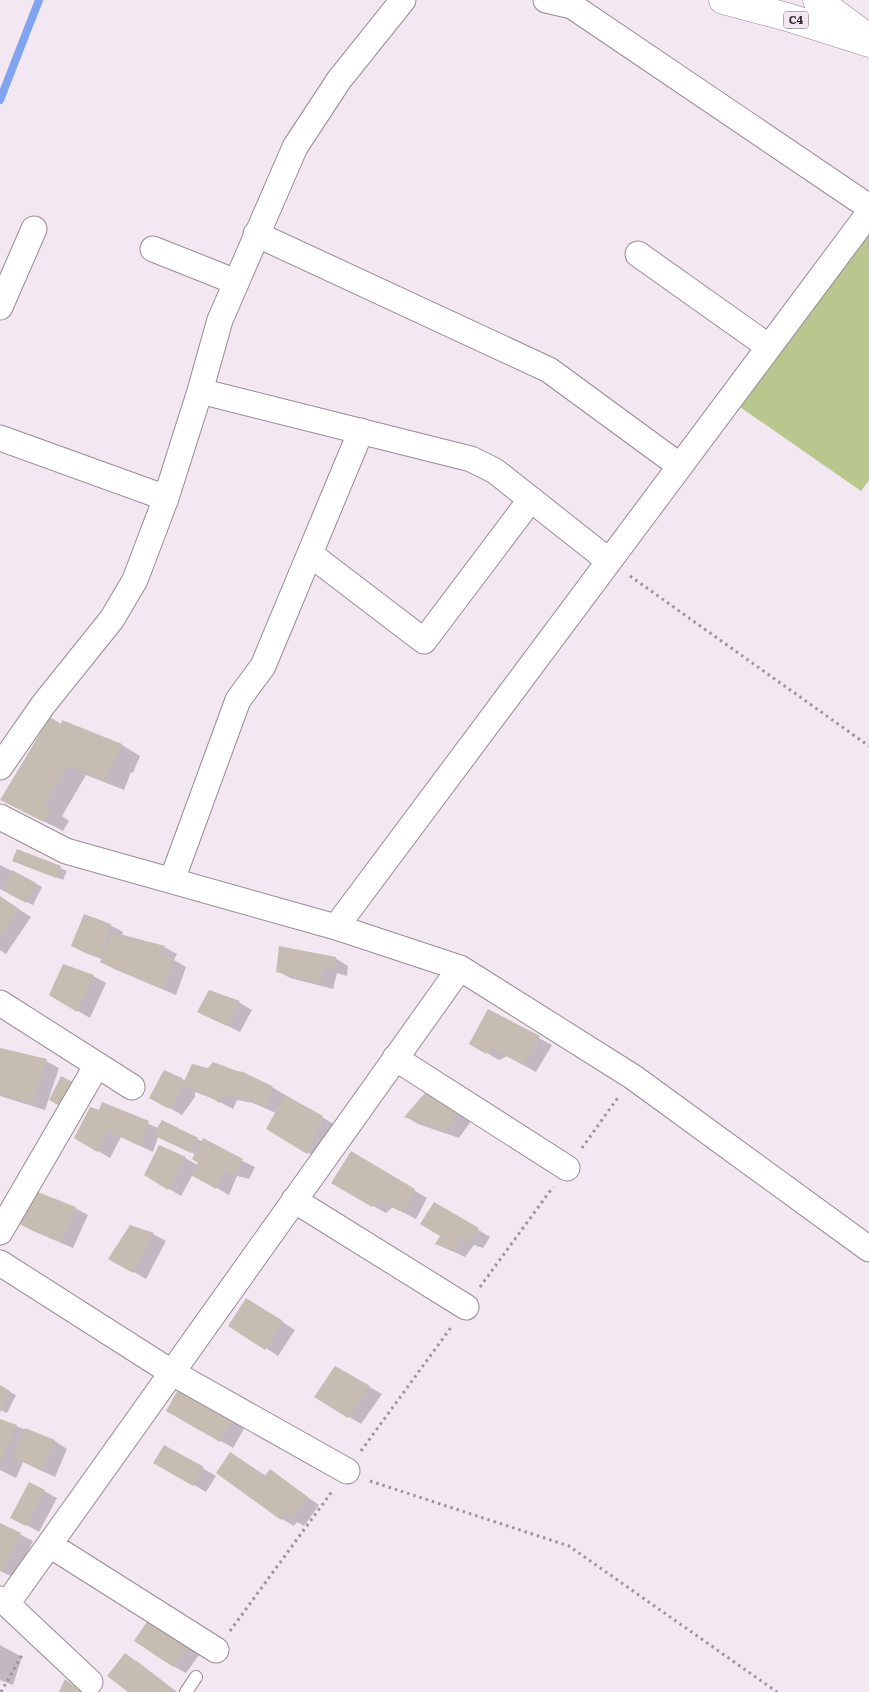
<svg xmlns="http://www.w3.org/2000/svg" width="869" height="1692" viewBox="0 0 869 1692" font-family="Literata,serif">
<rect width="100%" height="100%" fill="#f3e7f2"/>
<!-- green -->
<path fill="#b9c78e" d="M 869,228 L 869,480 L 861,491 L 740,407 Z"/>
<!-- shadow -->
<path fill="#0003" d="M 63,722 L 122,745 L 140,756 L 133,773 L 131,772 L 124,790 L 86,775 L 62,816 L 69,821 L 63,831 L 2,800 Z
M 18,850 L 67,871 L 63,880 L 20,863 Z
M 0,865 L 42,887 L 33,905 L 0,889 Z
M 0,897 L 31,917 L 6,954 L 0,950 Z
M 110,925 L 123,932 L 122,936 L 164,947 L 177,954 L 174,960 L 186,967 L 176,995 L 114,969 L 101,962 L 102,959 L 85,953 L 72,946 Z
M 335,958 L 348,966 L 347,976 L 337,973 L 333,989 L 290,978 L 278,971 Z
M 93,976 L 106,983 L 90,1018 L 51,995 Z
M 210,992 L 240,1003 L 252,1010 L 240,1032 L 211,1018 Z
M 488,1011 L 552,1045 L 536,1072 L 507,1056 L 499,1060 L 470,1043 Z
M 0,1049 L 46,1061 L 59,1068 L 45,1110 L 0,1096 Z
M 209,1069 L 242,1073 L 272,1087 L 335,1125 L 320,1160 L 268,1128 L 276,1113 L 253,1103 L 237,1100 L 233,1109 L 214,1099 L 195,1092 L 195,1097 L 182,1115 L 150,1097 L 182,1079 L 186,1081 Z
M 426,1095 L 471,1121 L 459,1138 L 418,1124 L 406,1117 Z
M 103,1104 L 158,1128 L 197,1139 L 255,1167 L 249,1179 L 237,1176 L 229,1195 L 193,1174 L 181,1196 L 146,1175 L 185,1158 L 198,1165 L 199,1163 L 195,1154 L 158,1137 L 153,1152 L 121,1137 L 110,1158 L 76,1138 L 99,1111 Z
M 351,1153 L 427,1198 L 416,1219 L 393,1207 L 386,1213 L 333,1183 Z
M 434,1203 L 490,1237 L 483,1248 L 474,1245 L 465,1257 L 437,1244 L 442,1235 Z
M 75,1208 L 88,1215 L 73,1248 L 33,1231 L 21,1224 Z
M 153,1234 L 166,1241 L 146,1279 L 110,1258 Z
M 259,1307 L 295,1330 L 278,1356 L 266,1348 Z
M 336,1368 L 382,1394 L 361,1424 L 316,1397 Z
M 0,1387 L 16,1395 L 7,1413 L 0,1410 Z
M 181,1388 L 246,1425 L 233,1448 L 168,1410 Z
M 0,1420 L 55,1441 L 67,1449 L 55,1477 L 23,1462 L 16,1478 L 0,1470 Z
M 164,1446 L 216,1476 L 206,1492 L 155,1462 Z
M 231,1454 L 266,1476 L 270,1471 L 319,1505 L 304,1526 L 297,1522 L 294,1526 L 282,1519 L 218,1473 Z
M 30,1483 L 57,1498 L 39,1532 L 12,1517 Z
M 0,1524 L 33,1541 L 15,1578 L 0,1571 Z
M 161,1629 L 199,1655 L 186,1673 L 173,1666 Z
M 0,1645 L 22,1657 L 13,1685 L 0,1680 Z
M 125,1655 L 138,1662 L 177,1692 L 130,1692 Z"/>
<g fill="none" stroke-linecap="round" stroke-linejoin="round">
<!-- stream -->
<path stroke="#7fa4f2" stroke-width="8" d="M 0,100 L 39,0"/>
</g>
<!-- building -->
<path fill="#c6bcb1" d="M 50,717 L 61,724 L 62,720 L 122,744 L 114,764 L 112,763 L 105,780 L 67,766 L 44,805 L 51,809 L 44,822 L 0,800 Z
M 17,849 L 61,866 L 56,878 L 12,861 Z
M 12,870 L 36,883 L 26,903 L 2,890 Z
M 0,896 L 19,909 L 0,937 Z
M 84,914 L 111,924 L 101,958 L 71,946 Z
M 112,932 L 165,946 L 161,954 L 174,958 L 164,989 L 100,962 Z
M 279,946 L 336,957 L 335,969 L 324,967 L 320,983 L 276,972 Z
M 63,964 L 94,975 L 77,1012 L 49,995 Z
M 209,990 L 240,1001 L 227,1026 L 197,1012 Z
M 488,1009 L 540,1036 L 523,1065 L 493,1049 L 486,1054 L 469,1044 Z
M 0,1048 L 47,1059 L 33,1104 L 0,1094 Z
M 213,1062 L 237,1071 L 243,1072 L 272,1086 L 266,1107 L 239,1096 L 224,1094 L 220,1103 L 200,1092 L 182,1086 L 192,1064 L 208,1068 Z
M 164,1070 L 182,1078 L 182,1089 L 169,1109 L 149,1098 Z
M 61,1076 L 73,1082 L 62,1107 L 49,1100 Z
M 425,1093 L 459,1112 L 446,1131 L 404,1117 Z
M 285,1095 L 323,1116 L 307,1154 L 266,1129 Z
M 102,1102 L 149,1121 L 140,1146 L 108,1131 L 97,1152 L 74,1138 L 90,1107 L 99,1110 Z
M 162,1120 L 198,1138 L 191,1153 L 153,1135 Z
M 203,1138 L 243,1159 L 236,1173 L 224,1170 L 216,1189 L 191,1175 L 198,1163 L 192,1159 Z
M 159,1145 L 186,1157 L 168,1190 L 144,1175 Z
M 351,1151 L 415,1189 L 404,1213 L 379,1201 L 372,1207 L 331,1183 Z
M 35,1191 L 76,1207 L 61,1242 L 19,1224 Z
M 434,1202 L 479,1228 L 470,1242 L 461,1239 L 452,1251 L 435,1244 L 440,1236 L 420,1224 Z
M 130,1225 L 154,1233 L 133,1273 L 108,1259 Z
M 246,1298 L 283,1321 L 265,1350 L 228,1326 Z
M 335,1366 L 370,1386 L 348,1418 L 314,1397 Z
M 0,1385 L 10,1391 L 0,1412 Z
M 180,1386 L 234,1417 L 220,1442 L 166,1411 Z
M 0,1419 L 17,1425 L 0,1462 Z
M 25,1428 L 55,1440 L 42,1471 L 13,1457 Z
M 164,1445 L 204,1467 L 193,1486 L 153,1463 Z
M 230,1452 L 264,1475 L 254,1490 L 270,1469 L 308,1497 L 291,1519 L 285,1515 L 281,1520 L 216,1473 Z
M 29,1482 L 45,1490 L 26,1526 L 10,1518 Z
M 0,1523 L 21,1533 L 2,1572 L 0,1571 Z
M 148,1620 L 187,1647 L 173,1667 L 134,1641 Z
M 125,1653 L 172,1689 L 170,1692 L 128,1692 L 107,1676 Z
M 65,1679 L 82,1692 L 59,1692 Z"/>
<g fill="none" stroke-linecap="round" stroke-linejoin="round">
<!-- service casing -->
<g stroke="#978c96" stroke-width="14">
<path id="service" d="M 186,1692 L 196,1677"/>
</g>
<!-- minor casing -->
<g stroke="#978c96" stroke-width="27">
<path id="minor" d="M 546,0 L 572,6 L 869,207
M 256,234 L 549,370 L 680,466
M 153,249 L 236,282
M 638,254 L 769,347
M 0,307 L 34,229
M 200,391 L 471,459 L 495,471 L 609,561
M 0,438 L 166,498
M 310,554 L 424,641 L 531,499
M 0,767 L 43,705 L 112,619 L 135,580 L 166,498 L 200,391 L 220,320 L 295,147 L 339,80 L 403,0
M 0,817 L 66,851 L 336,927 L 460,968 L 633,1077 L 869,1249
M 172,880 L 238,700 L 263,666 L 361,431
M 336,927 L 869,213
M 0,1003 L 132,1087
M 395,1058 L 567,1168
M 294,1200 L 466,1307
M 0,1232 L 97,1065
M 0,1263 L 171,1372 L 347,1471
M 50,1545 L 216,1650
M 0,1599 L 7,1604 L 90,1682
M 7,1604 L 460,968"/>
</g>
<!-- tertiary casing -->
<g stroke="#978c96" stroke-width="29">
<path id="tertiary" d="M 817,0 L 869,38"/>
</g>
<!-- motorway casing -->
<g stroke="#978c96" stroke-width="29">
<path id="motorway" d="M 723,0 L 787,17 L 869,43"/>
</g>
<!-- path -->
<path stroke="#9c949c" stroke-width="3" stroke-dasharray="2.5 4" stroke-linecap="butt" d="M 630,576 L 869,746
M 582,1148 L 619,1096
M 480,1287 L 553,1187
M 361,1451 L 452,1326
M 370,1481 L 569,1546 L 777,1692
M 230,1631 L 333,1490
M 1,1692 L 23,1653"/>
<!-- service -->
<use href="#service" stroke="#fff" stroke-width="12"/>
<!-- minor -->
<use href="#minor" stroke="#fff" stroke-width="25"/>
<!-- tertiary -->
<use href="#tertiary" stroke="#fff" stroke-width="28"/>
<!-- motorway -->
<use href="#motorway" stroke="#fff" stroke-width="28"/>
</g>
<g text-anchor="middle" stroke-width="5" stroke-linejoin="round" paint-order="stroke">
<!-- shield labels -->
<rect fill="#f3e7f2" stroke="#6b656b" stroke-width="1" x="783.5" y="11.5" width="25" height="17" rx="4"/>
<g font-size="11" font-weight="bold" fill="#312d31">
<text x="796" y="24">C4</text>
</g>
</g>
</svg>
